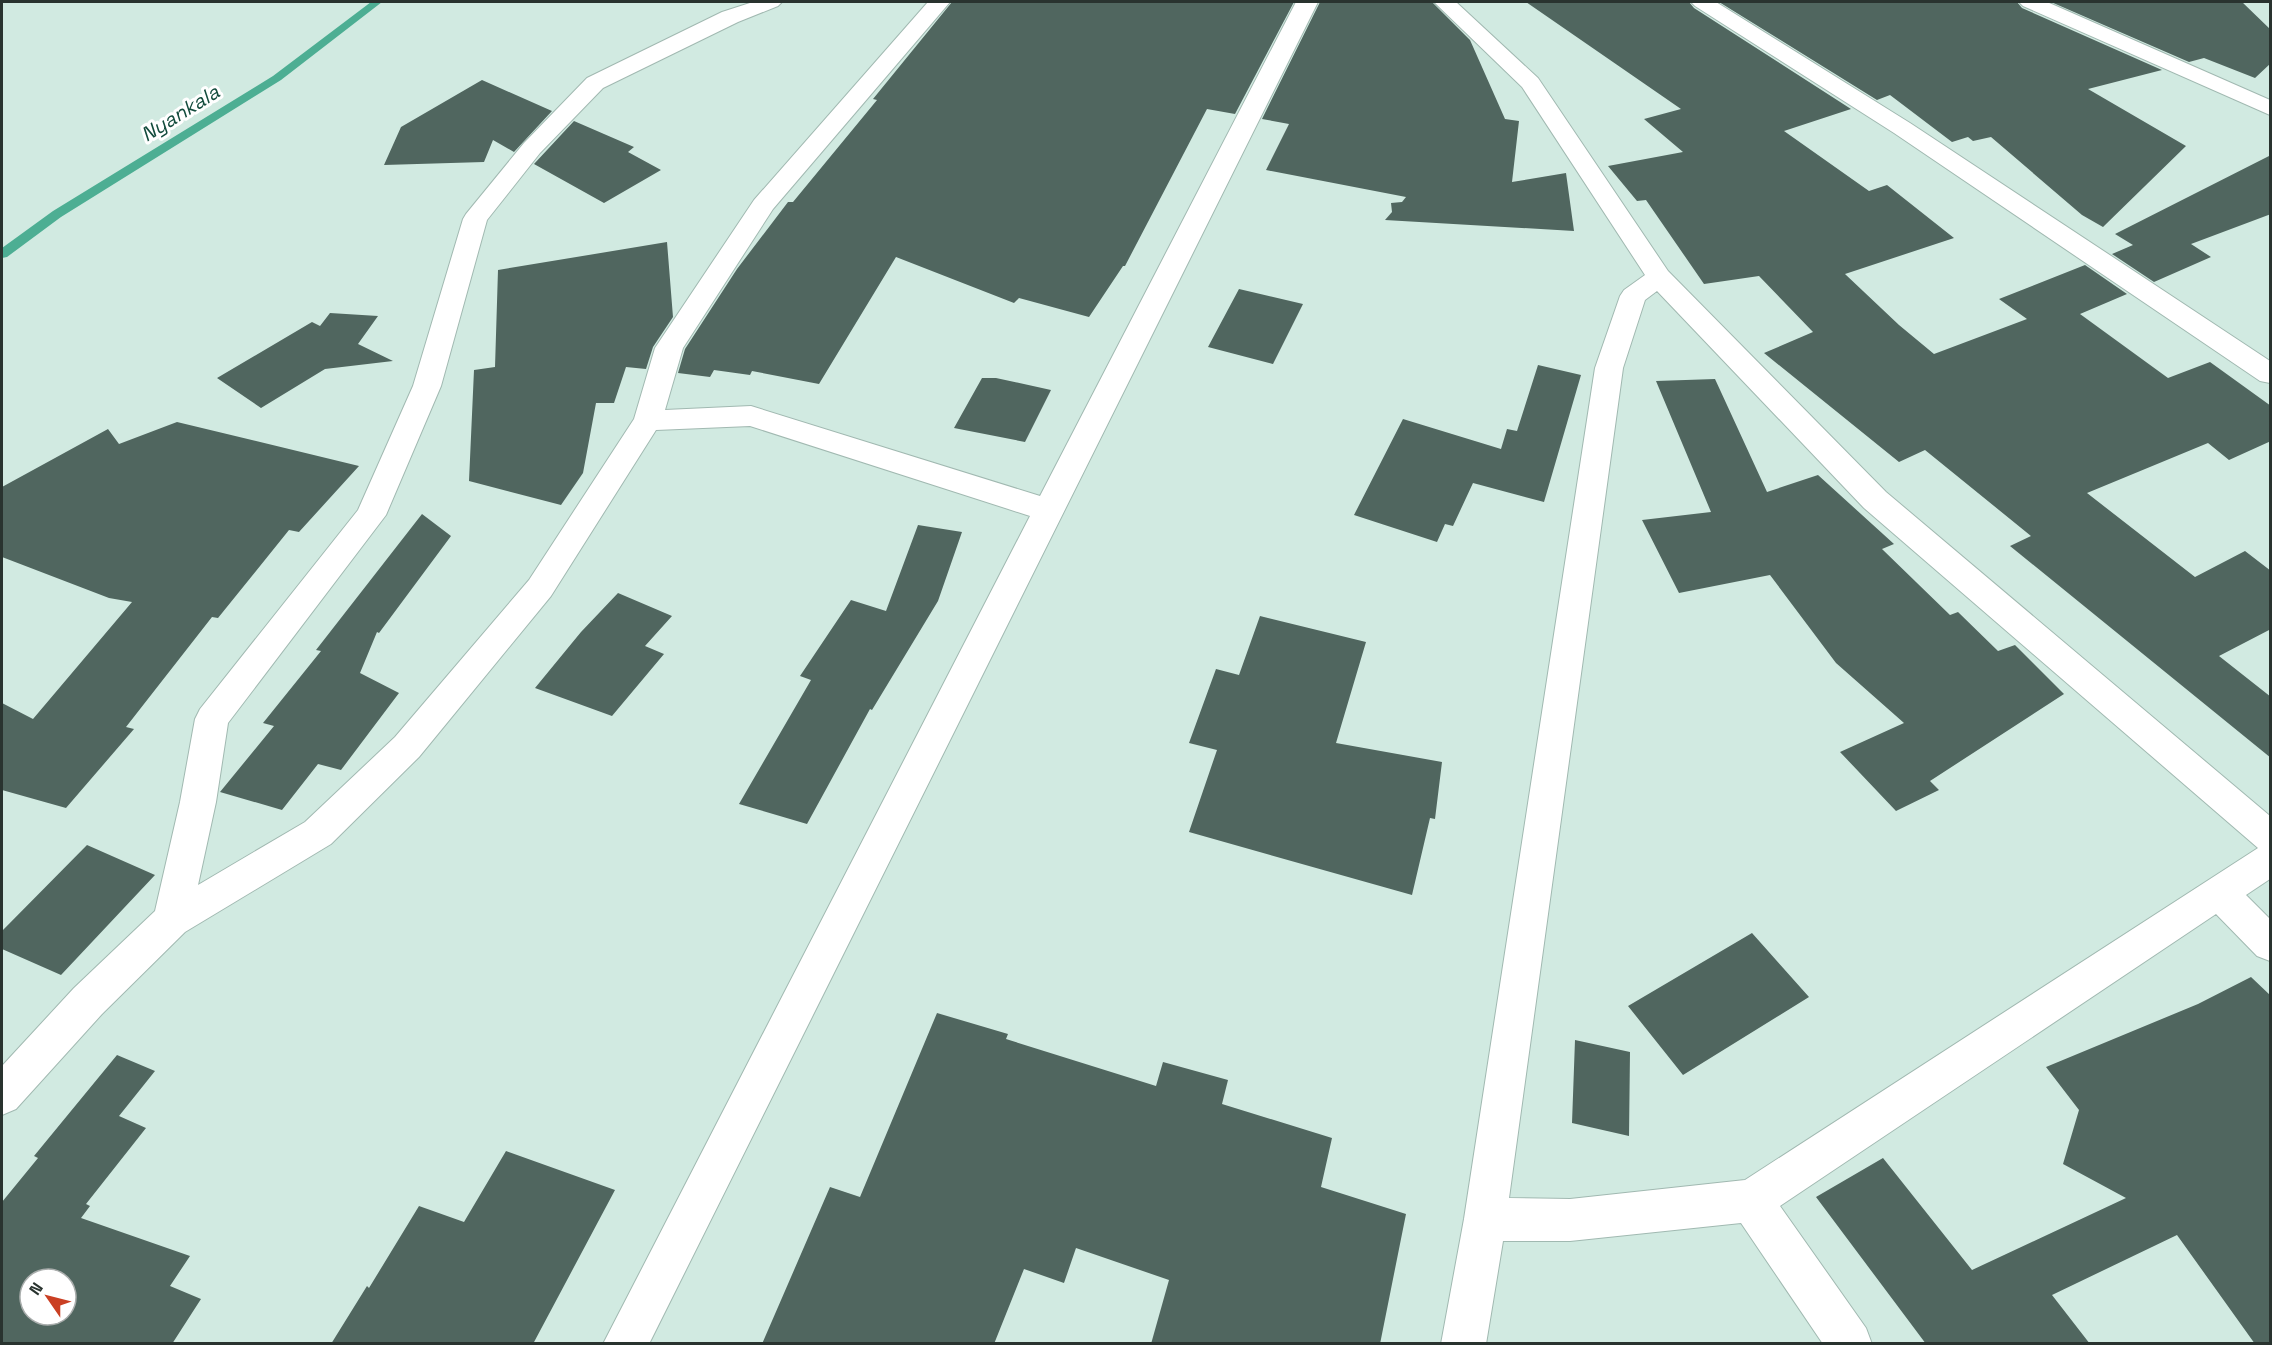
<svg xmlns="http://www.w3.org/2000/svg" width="2272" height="1345" viewBox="0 0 2272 1345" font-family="'Space Grotesk',sans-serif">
<rect width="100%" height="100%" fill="#d1eae1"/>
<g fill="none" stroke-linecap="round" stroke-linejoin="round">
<!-- stream -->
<path fill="#4dae93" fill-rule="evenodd" d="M 371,2 L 382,2 L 281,80 L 61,217 L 7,257 L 2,258 L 2,248 L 53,211 L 273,76 Z"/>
</g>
<!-- building -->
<path fill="#50665f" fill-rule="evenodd" d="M 952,2 L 1294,2 L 1235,114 L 1207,109 L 1125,266 L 1123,266 L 1089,317 L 1019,298 L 1014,303 L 896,257 L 819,384 L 752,371 L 750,375 L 714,370 L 710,377 L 678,373 L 685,349 L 737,269 L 788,202 L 793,202 L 877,100 L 873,99 Z
M 1320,2 L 1432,2 L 1470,40 L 1505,119 L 1519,121 L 1512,182 L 1566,173 L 1574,231 L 1385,220 L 1392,212 L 1391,203 L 1402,202 L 1406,197 L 1266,170 L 1289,124 L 1262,119 Z
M 1526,2 L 1689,2 L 1694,8 L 1851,109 L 1784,131 L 1869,191 L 1887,185 L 1954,238 L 1845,274 L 1899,325 L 1934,354 L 2027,319 L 1999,299 L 2085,265 L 2127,294 L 2080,314 L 2168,378 L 2210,362 L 2271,406 L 2271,441 L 2229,460 L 2208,443 L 2087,493 L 2195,577 L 2245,551 L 2271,571 L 2271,629 L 2219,656 L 2271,697 L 2271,758 L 2010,546 L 2031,536 L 1925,450 L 1899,462 L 1764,353 L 1813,332 L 1759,276 L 1704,284 L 1646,200 L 1637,201 L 1608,166 L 1683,152 L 1644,119 L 1681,109 Z
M 1719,2 L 2017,2 L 2022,8 L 2162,70 L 2088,89 L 2186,146 L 2103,227 L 2082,215 L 1991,137 L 1973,141 L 1968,137 L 1952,142 L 1890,95 L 1877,100 Z
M 2051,2 L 2242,2 L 2271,30 L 2271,63 L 2255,78 L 2204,58 L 2189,62 Z
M 482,80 L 552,111 L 514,152 L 493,140 L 484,162 L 384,165 L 401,127 Z
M 574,121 L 634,147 L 628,152 L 661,170 L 604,203 L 534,164 Z
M 2271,155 L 2271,214 L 2191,244 L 2211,257 L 2154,282 L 2112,254 L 2133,245 L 2115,234 Z
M 667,242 L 673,317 L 653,347 L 646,369 L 626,367 L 614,403 L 596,403 L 583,473 L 561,505 L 469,481 L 474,370 L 495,367 L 498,270 Z
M 1239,289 L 1303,304 L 1273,364 L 1208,347 Z
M 330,313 L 378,316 L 358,344 L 393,361 L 325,369 L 261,408 L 217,378 L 312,322 L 320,326 Z
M 1538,365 L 1581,375 L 1544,502 L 1473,483 L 1453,526 L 1445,524 L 1437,542 L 1354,515 L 1403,419 L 1501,449 L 1507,429 L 1517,431 Z
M 982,378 L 996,378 L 1051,390 L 1025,442 L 954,428 Z
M 1715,379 L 1767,492 L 1818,475 L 1894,544 L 1882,549 L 1950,615 L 1958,612 L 1998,651 L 2015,645 L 2064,694 L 1930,781 L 1939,790 L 1896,811 L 1840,752 L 1904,723 L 1836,663 L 1770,575 L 1679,593 L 1642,520 L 1711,512 L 1656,381 Z
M 177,422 L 359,466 L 299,532 L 289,530 L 218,618 L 212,617 L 126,727 L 134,729 L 66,808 L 2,790 L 2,703 L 33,719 L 132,602 L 109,598 L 2,557 L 2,487 L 108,429 L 119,444 Z
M 422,514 L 451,536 L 379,633 L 377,632 L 360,673 L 399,693 L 341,770 L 318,764 L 282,810 L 220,792 L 274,726 L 263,723 L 321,651 L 316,650 Z
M 918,525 L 962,532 L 938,601 L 872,710 L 870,709 L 807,824 L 739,804 L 811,680 L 800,676 L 851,600 L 886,611 Z
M 618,593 L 672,616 L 645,646 L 664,654 L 612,716 L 535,688 L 581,632 Z
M 1260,616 L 1366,642 L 1336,743 L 1442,762 L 1435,819 L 1430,818 L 1412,895 L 1189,832 L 1217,750 L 1189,743 L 1216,669 L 1239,675 Z
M 87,845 L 155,875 L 61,975 L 2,949 L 2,931 Z
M 1752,933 L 1809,997 L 1683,1075 L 1628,1006 Z
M 2251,977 L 2271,996 L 2271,1344 L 2255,1344 L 2177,1235 L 2052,1295 L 2090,1344 L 1926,1344 L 1816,1197 L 1883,1158 L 1972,1270 L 2126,1198 L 2063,1164 L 2079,1110 L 2046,1067 L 2198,1004 Z
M 937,1013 L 1008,1034 L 1006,1039 L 1156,1086 L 1163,1062 L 1228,1080 L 1222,1104 L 1332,1138 L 1321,1187 L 1406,1214 L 1380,1344 L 1151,1344 L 1169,1280 L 1076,1248 L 1064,1283 L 1024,1269 L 994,1344 L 762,1344 L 830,1187 L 860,1197 Z
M 1575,1040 L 1630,1052 L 1629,1136 L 1572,1123 Z
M 117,1055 L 155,1071 L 119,1116 L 146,1128 L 86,1204 L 90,1206 L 81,1218 L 190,1256 L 170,1286 L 201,1299 L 172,1344 L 2,1344 L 2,1202 L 38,1158 L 34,1156 ZM 30,1279 L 66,1279 L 66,1315 L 30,1315 Z
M 506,1151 L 615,1190 L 533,1344 L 331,1344 L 367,1286 L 369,1288 L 419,1206 L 464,1222 Z"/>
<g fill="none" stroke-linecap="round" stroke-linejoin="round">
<!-- street casing -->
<g stroke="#a1b9b1" stroke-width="2">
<path id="street" d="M 753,2 L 782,2 L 778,6 L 738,22 L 603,88 L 540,153 L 487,220 L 441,386 L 386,515 L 228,723 L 216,802 L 198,885 L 305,822 L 395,737 L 529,580 L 634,419 L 655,348 L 754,200 L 928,2 L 950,2 L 773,209 L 683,348 L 665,410 L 751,406 L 1040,496 L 1296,2 L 1318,2 L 649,1344 L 603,1344 L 1030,516 L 750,426 L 656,430 L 551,596 L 419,757 L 331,844 L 185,932 L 102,1014 L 16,1109 L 2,1115 L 2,1066 L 74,988 L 155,911 L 180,802 L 195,719 L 200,709 L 358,510 L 413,386 L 463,219 L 466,214 L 524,143 L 587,78 L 722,12 Z
M 1434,2 L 1456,2 L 1538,78 L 1668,271 L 1886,492 L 2270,816 L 2270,879 L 2246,895 L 2270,919 L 2270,961 L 2257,956 L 2216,914 L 1780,1206 L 1866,1328 L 1872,1344 L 1823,1344 L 1741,1223 L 1570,1241 L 1503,1241 L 1486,1344 L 1441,1344 L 1464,1219 L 1595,368 L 1620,296 L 1624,290 L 1645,275 L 1522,87 ZM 1657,291 L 1864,508 L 2258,848 L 1745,1180 L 1570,1199 L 1509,1198 L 1623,368 L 1645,300 Z
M 1691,2 L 1716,2 L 1910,123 L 2270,361 L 2270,383 L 2260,381 L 1894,133 L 1695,6 Z
M 2019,2 L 2047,2 L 2270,100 L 2270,115 L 2023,6 Z"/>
</g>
<!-- street -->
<use href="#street" fill="#fff" fill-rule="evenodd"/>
</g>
<g text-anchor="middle" stroke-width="6" stroke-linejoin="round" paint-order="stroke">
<!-- far-water labels -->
<g font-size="20" font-style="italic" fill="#134c3d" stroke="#fff">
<text transform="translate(180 113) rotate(-32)" y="7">Nyankala</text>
</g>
</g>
<!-- border -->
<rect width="2272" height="1345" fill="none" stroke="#29332f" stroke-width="6"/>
<!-- north arrow -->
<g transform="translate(48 1297) rotate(305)"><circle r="28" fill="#ffffff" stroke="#a9adac" stroke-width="1.5"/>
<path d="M0-4.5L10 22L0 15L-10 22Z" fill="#ca3f23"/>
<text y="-9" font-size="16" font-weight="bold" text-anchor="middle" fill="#29332f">N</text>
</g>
</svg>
